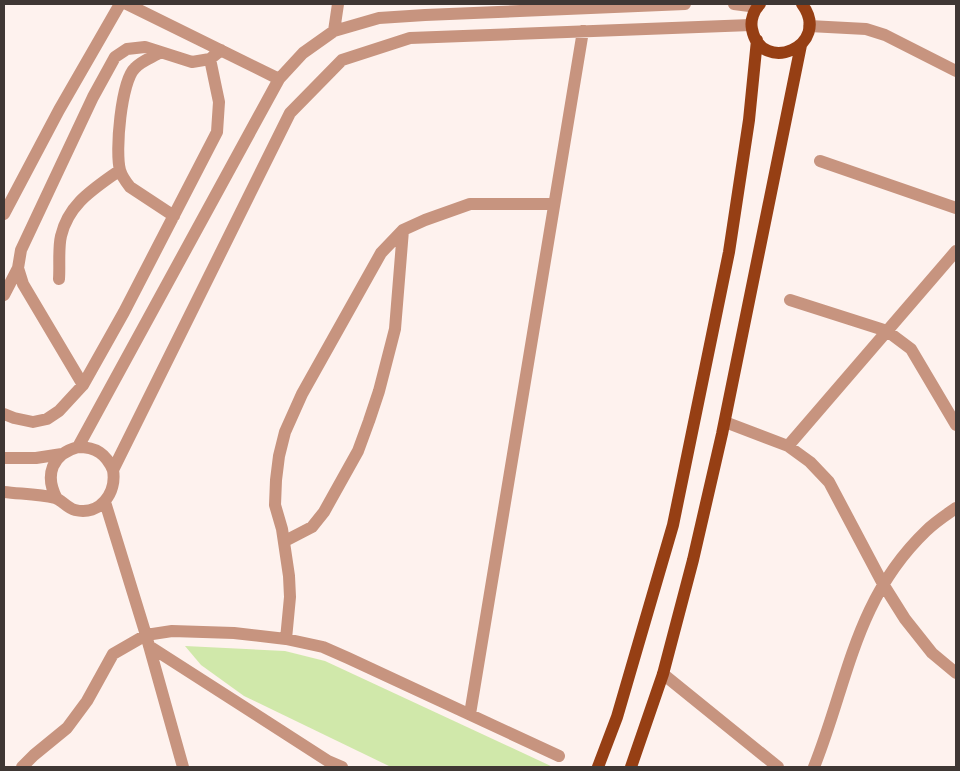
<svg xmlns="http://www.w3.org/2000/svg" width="960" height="771" viewBox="0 0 960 771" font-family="'Golos Text',sans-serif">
<rect width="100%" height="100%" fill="#fef2ee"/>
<!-- park -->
<path fill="#d0e8aa" d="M 185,646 L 285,651 L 325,661 L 553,767 L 391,767 L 244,696 L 201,665 Z"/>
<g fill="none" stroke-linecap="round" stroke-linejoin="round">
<!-- minor -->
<path stroke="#c7947f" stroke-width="12" d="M 127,4 L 279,79
M 734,4 L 757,7
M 809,26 L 866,29 L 885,35 L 956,71
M 334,31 L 338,4
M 161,52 C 153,57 141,61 135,68 C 121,81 115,152 120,170 C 122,177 126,182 130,187 L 174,216
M 820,161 L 956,208
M 4,214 L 59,110 L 120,4
M 59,279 C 60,265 58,249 61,236 C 69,203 94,189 120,170
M 4,295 L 18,268
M 790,300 L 887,331 L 911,349 L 956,425
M 83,385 L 23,284 L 18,268 L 21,250 L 93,97 L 115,57 L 127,49 L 145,47 L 192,62 L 210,59 L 221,50
M 4,414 L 14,418 L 33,422 L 47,419 L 59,411 L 83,385 L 124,312 L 217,132 L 219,102 L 210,59
M 725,422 L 788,446 L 810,462 L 829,482 L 883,584 L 905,619 L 932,653 L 956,673
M 788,446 L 956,251
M 78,447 C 96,447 106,454 113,470
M 4,458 L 36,458 L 62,454
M 4,492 C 20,494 39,494 55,498 C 62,500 67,508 75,510 C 100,516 117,493 113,470 L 290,113 L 342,60 L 410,38 L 751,25
M 57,499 C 44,475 52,454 78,447 L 279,79 L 303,53 L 334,31 L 379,18 L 425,15 L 685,4
M 105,502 L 146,635 L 183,767
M 285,541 L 312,527 L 324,512 L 358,451 L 369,421 L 379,391 L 395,329 L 403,230
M 286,639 L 290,597 L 289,576 L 282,529 L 275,505 L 276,480 L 279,456 L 285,432 L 302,394 L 381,253 L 403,230 L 425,220 L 470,204 L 553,204
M 149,646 L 328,761 L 342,767
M 663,674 L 778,767
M 470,714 L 583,31
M 22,767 L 34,755 L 67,728 L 87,701 L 113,654 L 146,635 L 172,631 L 234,633 L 286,639 L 323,647 L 348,658 L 559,756
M 814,767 C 848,682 855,599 926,531 C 935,522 946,515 956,508"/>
<!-- major -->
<path stroke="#963f14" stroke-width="12" d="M 760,4 C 754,10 750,20 752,29 C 761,76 833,46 802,4
M 598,767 L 617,717 L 673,525 L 729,252 L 749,120 L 757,40
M 631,767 L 663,674 L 693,560 L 722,434 L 801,45"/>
</g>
<!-- border -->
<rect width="960" height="771" fill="none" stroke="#3f3734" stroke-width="10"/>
</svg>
